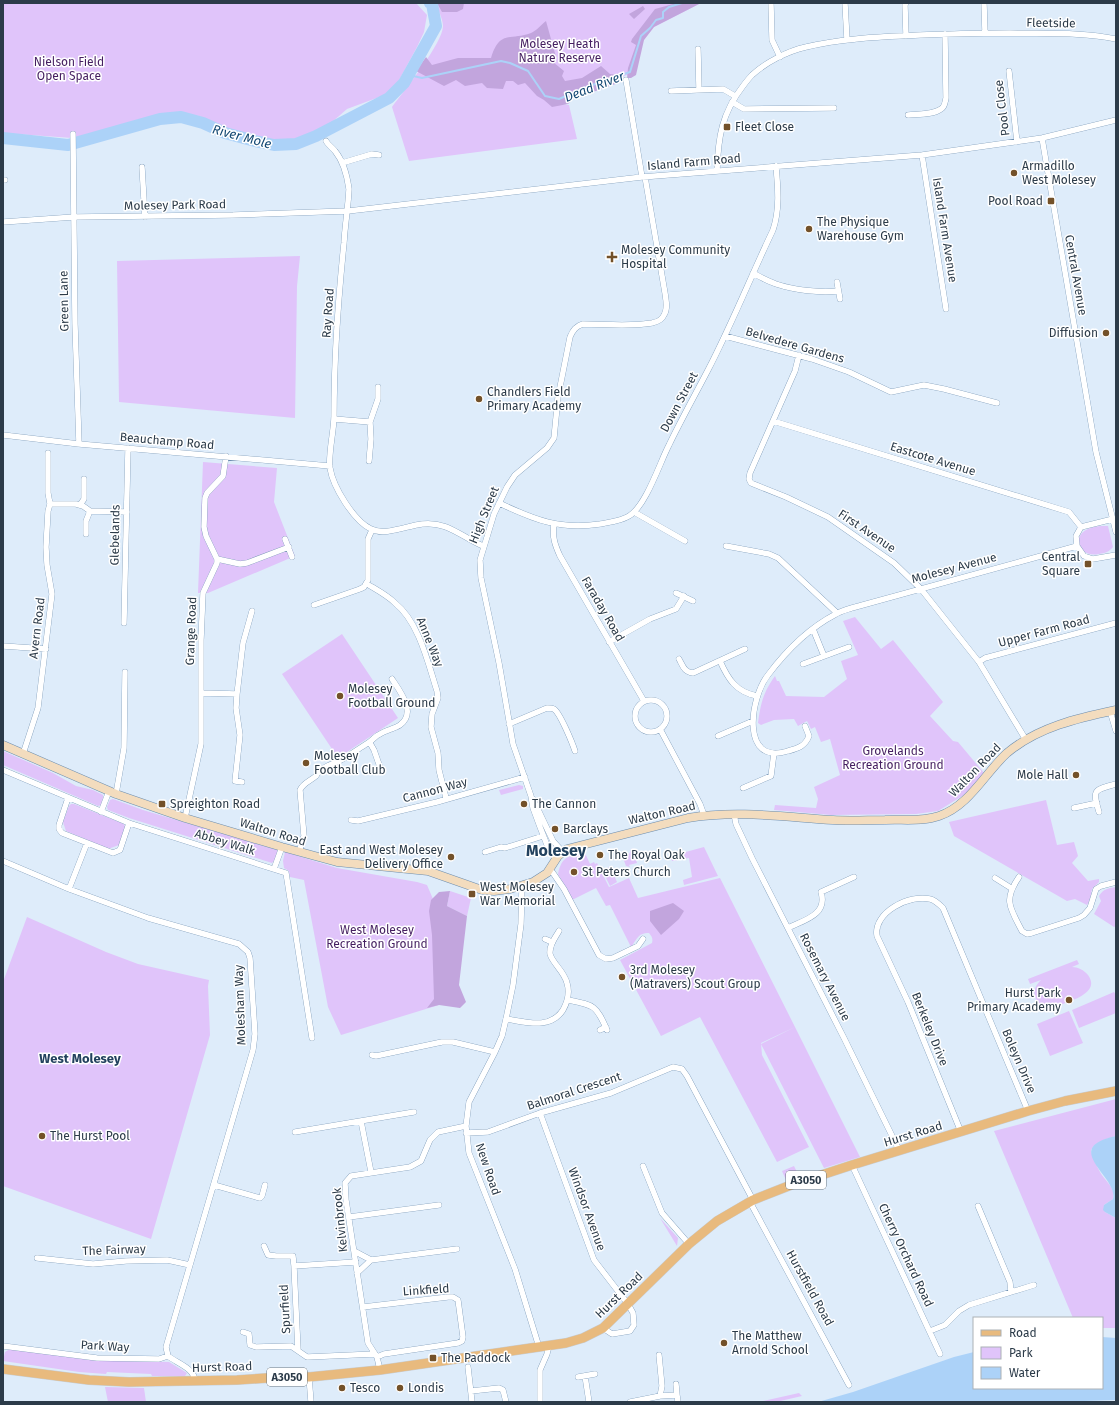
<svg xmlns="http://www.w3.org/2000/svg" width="1119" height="1405" viewBox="0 0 1119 1405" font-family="'Fira Sans',sans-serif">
<rect width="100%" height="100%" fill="#deecfa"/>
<!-- green -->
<path fill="#e0c4fa" d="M 3,3 L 416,3 L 427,15 L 424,32 L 417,47 L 397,84 L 390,92 L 382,96 L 347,109 L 331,123 L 297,139 L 280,140 L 260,138 L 230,131 L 199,116 L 172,112 L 152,119 L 119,126 L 80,137 L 72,138 L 3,133 Z
M 435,3 L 701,3 L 654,27 L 636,50 L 632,73 L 552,104 L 569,105 L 577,139 L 409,161 L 392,107 C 403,92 443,43 443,26 C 443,20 438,8 435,3 Z
M 300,256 L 297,286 L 295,418 L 119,402 L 117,261 Z
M 203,462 L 277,468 L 274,502 L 295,556 L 208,593 L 198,593 Z
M 1105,526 L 1108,526 L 1113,547 C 1109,552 1105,553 1099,554 C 1076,559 1066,526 1105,526 Z
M 855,617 L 881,649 L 893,640 L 943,702 L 930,716 L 953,741 L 958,742 L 984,773 L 972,790 L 938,811 L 916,814 L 831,815 L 774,810 L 775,805 L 816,808 L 818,799 L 814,787 L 840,775 L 830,739 L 821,742 L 815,727 L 811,729 L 807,721 L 798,726 L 794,719 L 774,720 L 761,725 L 758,723 C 761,702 763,693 775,676 L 777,681 L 779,681 L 786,696 L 824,697 L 847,679 L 841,661 L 858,655 L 843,621 Z
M 342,634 L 398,718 L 338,758 L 282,674 Z
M 3,751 L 53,773 L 76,786 L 93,790 L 103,795 L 103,798 L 101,805 L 98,806 L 3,765 Z
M 519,785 L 523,786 L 523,789 L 501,795 L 499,790 Z
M 113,799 L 143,810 L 277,850 C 278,854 276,860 272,863 L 129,818 L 108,810 L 107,807 L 110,800 Z
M 1046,800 L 1057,845 L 1074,842 L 1078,856 L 1072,863 L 1088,881 L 1099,879 L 1099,882 L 1092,889 L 1090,900 L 1087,905 L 1075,899 L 1067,901 L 954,836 L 949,822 Z
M 71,804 L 74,804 L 124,824 L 125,827 L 119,845 L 108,849 L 66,831 L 63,822 L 69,806 Z
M 704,847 L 718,876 L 684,885 L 683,880 L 692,877 L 689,858 L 672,861 L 671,856 Z
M 632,848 L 637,863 L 629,865 L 630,867 L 626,866 L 623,858 L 629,854 Z
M 285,852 L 337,868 L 417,882 L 427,885 L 433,899 L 439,1005 L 341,1035 L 328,1007 L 304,880 L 290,877 L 289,871 L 284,868 L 283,861 Z
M 585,853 L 590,864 L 594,862 L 595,864 L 597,863 L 609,887 L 629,878 L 638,898 L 720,878 L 795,1027 L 761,1043 L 762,1055 L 809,1147 L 777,1162 L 700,1017 L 661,1036 L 620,960 L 652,943 C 653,938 652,937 649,933 C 637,933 637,940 631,947 L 610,905 L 606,906 L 596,888 L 572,900 L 558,874 C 562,856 568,856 585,853 Z
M 610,867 L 617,882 L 610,886 L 602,870 Z
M 1116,887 L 1116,926 L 1114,927 L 1094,914 L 1101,901 L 1099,896 C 1103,889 1109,888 1116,887 Z
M 450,891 L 471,898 L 467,916 L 447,906 Z
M 27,917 L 106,952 L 138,964 L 209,980 L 208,986 L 210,1035 L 151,1239 L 3,1186 L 3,982 Z
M 1077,960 L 1079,964 L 1072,967 C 1078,967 1084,970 1088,975 C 1099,990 1079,998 1068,1002 C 1058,1006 1042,1013 1036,999 C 1032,991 1036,985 1041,980 L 1030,984 L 1028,979 Z
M 1114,992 L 1116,995 L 1116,1013 L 1079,1028 L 1072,1010 Z
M 1069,1011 L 1083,1043 L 1050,1056 L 1037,1024 Z
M 795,1027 L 860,1157 L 824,1168 L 761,1044 Z
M 1116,1099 L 1116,1136 C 1108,1138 1093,1143 1091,1151 C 1094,1158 1096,1165 1100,1172 C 1105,1181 1116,1188 1113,1199 L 1104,1205 L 1105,1212 L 1116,1218 L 1116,1328 L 1102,1328 L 1102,1318 L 1073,1318 L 994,1131 Z
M 794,1166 L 799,1176 L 786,1180 L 782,1171 Z
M 660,1218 L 678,1238 L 677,1246 Z
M 10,1349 L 90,1360 L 169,1362 L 187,1373 L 185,1376 L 152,1376 L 151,1374 L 107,1372 L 106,1374 L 79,1372 L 3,1361 L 5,1352 Z
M 105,1387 L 144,1388 L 146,1402 L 108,1402 Z
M 799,1393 L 802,1396 L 776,1402 L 759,1402 Z"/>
<!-- forest -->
<path fill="#c2a5dd" d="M 437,3 L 464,3 L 463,9 L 457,12 L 442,12 Z
M 677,3 L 701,3 L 654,27 L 644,40 L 636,75 L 631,78 L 627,78 L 628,68 L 636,45 L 631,42 L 632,39 L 655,9 Z
M 643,6 L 645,9 L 634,19 L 629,14 Z
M 546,21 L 556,57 L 553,62 L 564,71 L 562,76 L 565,81 L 582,78 L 601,66 L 610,74 L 619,75 L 621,82 L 593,92 L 577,95 L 568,104 L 552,107 L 544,100 L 537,96 L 525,83 L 518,85 L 513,81 L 506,81 L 503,89 L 487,88 L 482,83 L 465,86 L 456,80 L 444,86 L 416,71 L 426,57 L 432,65 L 458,58 L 491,58 C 500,29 510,41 531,33 C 536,31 541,25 546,21 Z
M 450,891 L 447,906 L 467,916 L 459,985 L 466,1002 L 460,1008 L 439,1005 L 427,1008 L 434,999 L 432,935 L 429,911 L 431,900 L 439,892 Z
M 673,903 L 684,911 L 679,919 L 661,935 L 650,921 L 650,911 Z"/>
<!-- water -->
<path fill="#acd2f8" d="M 1116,1136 L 1116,1218 L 1105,1212 L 1103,1210 L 1104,1205 L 1113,1199 C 1119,1177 1059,1148 1116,1136 Z
M 1102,1337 L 1116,1338 L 1116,1400 L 1053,1402 L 818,1402 L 853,1392 L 954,1357 L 974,1352 L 974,1388 L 1102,1388 Z"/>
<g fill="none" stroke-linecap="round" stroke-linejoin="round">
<!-- stream -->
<path stroke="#acd2f8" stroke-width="2" d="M 409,75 L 422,78 L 501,61 L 510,63 L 528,71 L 545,96 L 559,99 L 584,88 L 630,72 L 641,36 L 650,28 L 656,20 L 663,18 L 663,12 L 669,7 L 682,3"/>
<!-- river -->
<path stroke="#acd2f8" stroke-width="12" d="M 3,138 L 68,145 L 160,119 L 181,117 L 203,123 L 225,133 L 255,141 L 274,145 L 296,144 L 316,136 L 389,98 L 404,83 L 436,26 L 432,4 L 430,3"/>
<!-- minor casing -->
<g stroke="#6c8dae" stroke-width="6">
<path id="minor" d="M 771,3 L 772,40 L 780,57
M 845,3 L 847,40
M 984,3 L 985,33
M 906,36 L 905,5 L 906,3
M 698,49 L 699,90
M 1009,71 L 1017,142
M 626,80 L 642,177
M 671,91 L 723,89 L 735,96
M 732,102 L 744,109 L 834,108
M 908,115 C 918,114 933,115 941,109 C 945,107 945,102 946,98 L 945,34
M 73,134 L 75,324 L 79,444
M 1042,138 L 1096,452 L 1116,532
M 326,141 C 328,145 332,147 335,151 C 344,162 347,175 349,189 C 348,208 345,225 344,243 C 338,301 334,359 334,416 C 334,431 328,454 330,468 C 333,487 354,521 371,529 C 384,536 407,526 422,524 C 448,521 461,537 483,546
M 922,155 L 946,309
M 342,163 L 372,154 L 379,155
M 142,167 L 145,217
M 717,171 C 718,137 722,113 743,86 C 746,82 749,78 752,75 C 766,62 788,51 806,47 C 843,38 881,37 920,35 C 950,34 980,33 1010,33 C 1046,34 1081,32 1116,39
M 3,180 L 5,180
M 3,222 L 74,217 L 233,215 L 348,211 L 642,177 L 922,155 L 1042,138 L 1116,120
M 753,273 C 760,277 768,281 776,284 C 794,290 819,293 838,291
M 837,282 L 840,299
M 725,336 L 812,359 L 849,372 L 891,392 L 924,385 L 944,389 L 997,403
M 799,355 L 795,371 L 750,473 L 749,479 L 751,483 L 786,497 L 828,517 L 894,563 L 921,589 L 979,662 L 1026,740
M 334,419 L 370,422
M 773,421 L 1069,512 L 1081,527
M 3,435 L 79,444 L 330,466
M 369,461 L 371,439 L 370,422 L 378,399 L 378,387
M 499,503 C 535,520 560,530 600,524 C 610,522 621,521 629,516 C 646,506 660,462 669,445 C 681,420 695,395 708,370 C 732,324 751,276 773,230 C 780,209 778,188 776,166
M 50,504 L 76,504 L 83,506 L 90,511 L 127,512
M 80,505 L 84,499 L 84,479
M 634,512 L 685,541
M 1113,519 L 1081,527 L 1076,536 L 1077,546 L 1084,556 L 1093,559 L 1116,555
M 554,524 C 552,537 555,545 560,556 L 644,701
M 86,534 L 86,521 L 90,511
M 285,539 L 292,557
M 726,546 L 769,554 L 778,558 L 837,613
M 217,559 L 240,564 L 247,563 L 289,547
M 367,584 C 377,590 387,595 395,603 C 419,622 428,663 437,691 L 438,698 L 432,714 L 431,727 L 438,753 L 439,770 L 446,798
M 676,593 L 693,601
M 314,605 L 360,589 L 364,587 L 368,580 L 368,539 L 372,530
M 124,623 L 128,448
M 813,629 L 824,656
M 609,642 L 650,619 L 676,609 L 684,596
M 3,646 L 46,649
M 679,659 C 683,666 684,672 693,673 L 745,649
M 720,661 C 728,679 736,692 757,696
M 979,662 L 985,658 L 1116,623
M 803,664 L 849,647
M 202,693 L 237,694
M635 716a16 16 0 1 1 32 0a16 16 0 1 1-32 0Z
M 1110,711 L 1116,731
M 509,724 L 547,708 C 550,708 552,708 554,709 C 560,713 572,742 575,751
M 805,726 L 809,736 C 805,746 799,748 788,751 C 740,766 750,698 768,675 C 786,651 809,628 836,614 C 843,610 851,608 859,606 L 1077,546
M 660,729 L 700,804 L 704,815
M 718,736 L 753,721
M 370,743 L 374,750 L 381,770
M 23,754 L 38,708 L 52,594 L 47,565 L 46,547 L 48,511 L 50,504 L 48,493 L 48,453
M 3,770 L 129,823 L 286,873 L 312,1038
M 242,782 L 235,781 L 240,735 L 236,708 L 237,694 L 243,643 L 252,611
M 743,788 L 771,776 L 774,753
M 116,794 L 124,748 L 125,672
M 68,798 L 59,825 L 59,829 L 62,833 L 113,853 L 120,850 L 129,823
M 533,799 L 553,841 L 563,852
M 1074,808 L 1097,803
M 101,812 L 109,791
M 1099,812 C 1092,789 1094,790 1116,784
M 734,814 L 736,824 L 752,858 L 844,1038 L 899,1150
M 185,818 L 201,744 L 201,640 L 203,593 L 217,563 L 217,559 L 206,536 L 204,527 L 205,498 L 207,493 L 223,476 L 226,456
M 351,820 L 358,821 L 437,802 L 525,777
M 299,852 L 304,836 L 300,790 C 303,783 310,781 316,776 C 317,774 318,772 320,771 C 325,766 332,764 339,761 C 349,756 358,749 368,743 C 372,741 375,736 380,734 C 386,730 394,729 400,725 C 417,713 400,691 392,679
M 485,852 L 501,847 L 505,848 L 543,836
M 556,859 L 549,850 L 540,827 L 533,808 L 531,796 L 513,744 L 499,663 L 481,578 L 480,560 L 494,514 L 507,487 L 515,475 L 547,448 L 554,438 L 558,397 L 570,337 C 573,330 576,326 583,324 C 605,324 629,327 652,323 C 657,322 662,320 664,315 C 668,309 666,300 665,293 L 645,177
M 3,861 L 69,889 L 148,918 L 239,944 L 248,952 L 250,958 L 255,1034 L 253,1050 L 166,1347 L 168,1356
M 274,869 L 282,847
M 549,870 L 553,873 L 564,889 L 599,955 L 606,959 L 613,958 L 638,946 L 643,939
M 1019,877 C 1003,900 1010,908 1022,931 L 1027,934 L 1032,933 L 1079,918 L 1084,915 L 1090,908 L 1096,889 L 1101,886 L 1116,882
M 995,878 L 1011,888
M 522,886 L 521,924 L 513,985 L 506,1019 L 502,1036 L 495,1052 L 469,1102 L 466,1126 L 469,1153 L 515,1269 L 539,1347
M 69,889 L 87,843
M 788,928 C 804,920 828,915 821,892 L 854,877
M 545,939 L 552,942
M 568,1000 C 594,1005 596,1005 607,1030
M 506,1019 C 526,1022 550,1030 563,1010 C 568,1001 570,993 567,983 C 564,971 553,964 550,954 C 549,945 555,938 559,931
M 600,1030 L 606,1027
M 372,1055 L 376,1056 L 442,1042 L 453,1042 L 495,1052
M 540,1113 L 594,1260 L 628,1304 L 633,1313 L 634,1325 L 630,1331 L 612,1334 L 603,1328
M 361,1121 L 371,1172
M 295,1132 L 414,1112
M 961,1132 L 908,1002 L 877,936 C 873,912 910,894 930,899 C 935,900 940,905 943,908 L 1028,1111
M 466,1133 L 488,1132 L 540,1113 L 611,1093 L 673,1067 L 682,1069 L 687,1076 L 753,1200
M 852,1165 L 940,1354
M 643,1166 L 662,1213 L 689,1244
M 214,1185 L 260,1198 L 262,1196 L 265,1185
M 750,1202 L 849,1385
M 978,1206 L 1010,1282 L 1011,1292
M 349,1217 L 439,1205
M 264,1246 L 268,1255 L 276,1256 L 293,1256 L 294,1266
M 354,1251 L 371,1260
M 37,1258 L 93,1264 L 126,1261 L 167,1260 L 190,1265
M 357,1273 L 371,1260 L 457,1249
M 363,1307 L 448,1297 L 453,1297 L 458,1300 L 463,1337 L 462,1341 L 458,1343 L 384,1354 L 377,1357
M 930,1331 L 945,1325 L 959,1311 L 969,1305 L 1034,1285
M 243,1332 L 249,1334 L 250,1345 L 256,1347 L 291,1346 L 307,1357 L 375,1354
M 3,1346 L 97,1358 L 159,1359 L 168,1356
M 298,1350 L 294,1266 L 356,1262
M 659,1355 L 662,1386 L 660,1396
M 168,1356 C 177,1363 194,1368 195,1381
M 468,1367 L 472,1402
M 380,1370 L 377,1357 L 368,1343 L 346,1200 L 345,1183 L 351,1176 L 410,1167 L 421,1161 L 430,1140 L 438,1132 L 466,1126
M 585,1376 L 589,1402
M 309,1377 L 311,1402
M 578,1377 L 595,1374
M 676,1384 L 677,1395
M 471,1391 L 499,1388 L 503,1390 L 506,1402
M 540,1402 L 540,1370 L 547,1354 L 549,1345
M 630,1402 L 660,1396 L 677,1395 L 678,1402"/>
</g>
<!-- secondary casing -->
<g stroke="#6c8dae" stroke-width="9">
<path id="secondary" d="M 3,745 L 116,794 L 185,818 L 282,847 L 337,862 L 428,871 L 482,890 L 494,891 L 510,889 L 533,882 L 547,873 L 558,856 L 567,849 L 688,818 C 737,810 784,817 833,820 C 850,821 868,820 885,820 C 902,819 922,822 939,816 C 969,806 985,773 1007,753 C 1038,727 1078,718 1116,710"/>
</g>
<!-- primary casing -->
<g stroke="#c8ccd0" stroke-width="10">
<path id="primary" d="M 3,1369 L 89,1380 L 129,1382 L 237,1380 L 297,1376 L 309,1377 L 380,1370 L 566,1343 L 583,1338 L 603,1328 L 689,1244 L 717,1221 L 753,1200 L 791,1185 L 852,1165 L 1028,1111 L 1065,1101 L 1116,1091"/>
</g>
<!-- minor -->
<use href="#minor" stroke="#fff" stroke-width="5.5"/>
<!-- secondary -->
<use href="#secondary" stroke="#f3dcbe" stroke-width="8"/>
<!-- primary -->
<use href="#primary" stroke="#e8ba7e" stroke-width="9"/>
</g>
<!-- markers -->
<g fill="#735129" stroke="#fff" stroke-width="1.5">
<rect x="723" y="123" width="8" height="8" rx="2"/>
<circle cx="1014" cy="173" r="4"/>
<rect x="1047" y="197" width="8" height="8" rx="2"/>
<circle cx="809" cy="229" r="4"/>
<path d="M610 251h4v4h4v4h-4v4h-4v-4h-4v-4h4z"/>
<circle cx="1106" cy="333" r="4"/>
<circle cx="479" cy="399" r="4"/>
<rect x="1084" y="560" width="8" height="8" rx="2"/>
<circle cx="340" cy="696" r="4"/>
<circle cx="306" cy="763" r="4"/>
<circle cx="1076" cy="775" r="4"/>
<rect x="158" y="800" width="8" height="8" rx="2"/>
<circle cx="524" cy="804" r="4"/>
<circle cx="555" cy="829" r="4"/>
<circle cx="600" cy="855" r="4"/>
<circle cx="451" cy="857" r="4"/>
<circle cx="574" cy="872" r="4"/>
<rect x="468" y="890" width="8" height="8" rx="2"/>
<circle cx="622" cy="977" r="4"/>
<circle cx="1069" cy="1000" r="4"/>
<circle cx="42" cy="1136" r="4"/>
<circle cx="724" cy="1343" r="4"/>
<rect x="429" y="1354" width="8" height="8" rx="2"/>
<circle cx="342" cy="1388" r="4"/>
<circle cx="400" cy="1388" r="4"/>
</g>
<g text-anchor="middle" stroke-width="3" stroke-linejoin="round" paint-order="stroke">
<!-- shield labels -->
<g fill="#fff" stroke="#6b7680" stroke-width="1">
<rect x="786" y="1171" width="40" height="18" rx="3"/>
<rect x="267" y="1368" width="40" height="18" rx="3"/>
</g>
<g font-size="11" font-weight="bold" fill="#2c3b49">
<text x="806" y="1184">A3050</text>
<text x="287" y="1381">A3050</text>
</g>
<!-- street labels -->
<g font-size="12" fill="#2c3b49" stroke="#fff">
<text transform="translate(1051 23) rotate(1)" y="4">Fleetside</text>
<text transform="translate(1002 108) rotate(-97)" y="4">Pool Close</text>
<text transform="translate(694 162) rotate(-5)" y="4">Island Farm Road</text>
<text transform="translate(175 205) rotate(-1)" y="4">Molesey Park Road</text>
<text transform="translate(945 230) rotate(81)" y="4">Island Farm Avenue</text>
<text transform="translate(1076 275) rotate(80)" y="4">Central Avenue</text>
<text transform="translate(64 301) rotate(-91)" y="4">Green Lane</text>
<text transform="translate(328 313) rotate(-86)" y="4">Ray Road</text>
<text transform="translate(795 345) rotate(16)" y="4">Belvedere Gardens</text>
<text transform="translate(679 402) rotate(-62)" y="4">Down Street</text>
<text transform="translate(167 441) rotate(5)" y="4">Beauchamp Road</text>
<text transform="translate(933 459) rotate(17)" y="4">Eastcote Avenue</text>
<text transform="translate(484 515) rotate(-68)" y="4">High Street</text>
<text transform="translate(867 531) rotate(34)" y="4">First Avenue</text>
<text transform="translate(115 535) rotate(-89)" y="4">Glebelands</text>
<text transform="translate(954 568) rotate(-15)" y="4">Molesey Avenue</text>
<text transform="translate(603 609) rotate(60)" y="4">Faraday Road</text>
<text transform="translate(37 628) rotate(-83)" y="4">Avern Road</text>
<text transform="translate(191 631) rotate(-88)" y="4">Grange Road</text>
<text transform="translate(1044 631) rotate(-15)" y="4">Upper Farm Road</text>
<text transform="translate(430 642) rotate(68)" y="4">Anne Way</text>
<text transform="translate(975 770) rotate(-46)" y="4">Walton Road</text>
<text transform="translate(435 790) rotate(-15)" y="4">Cannon Way</text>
<text transform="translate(662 813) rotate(-13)" y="4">Walton Road</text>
<text transform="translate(273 832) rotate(17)" y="4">Walton Road</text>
<text transform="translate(225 842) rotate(17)" y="4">Abbey Walk</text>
<text transform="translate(825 977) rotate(63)" y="4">Rosemary Avenue</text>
<text transform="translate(240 1005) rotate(-92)" y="4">Molesham Way</text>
<text transform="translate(930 1029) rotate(68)" y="4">Berkeley Drive</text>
<text transform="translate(1019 1061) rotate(67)" y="4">Boleyn Drive</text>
<text transform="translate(574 1091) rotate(-18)" y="4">Balmoral Crescent</text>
<text transform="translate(913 1134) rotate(-17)" y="4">Hurst Road</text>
<text transform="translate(488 1169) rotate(71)" y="4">New Road</text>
<text transform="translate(587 1209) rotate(70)" y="4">Windsor Avenue</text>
<text transform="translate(340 1220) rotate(-96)" y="4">Kelvinbrook</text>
<text transform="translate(114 1250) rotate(-2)" y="4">The Fairway</text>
<text transform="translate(906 1255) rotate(65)" y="4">Cherry Orchard Road</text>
<text transform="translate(810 1288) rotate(61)" y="4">Hurstfield Road</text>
<text transform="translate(426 1290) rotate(-4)" y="4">Linkfield</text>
<text transform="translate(619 1295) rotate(-44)" y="4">Hurst Road</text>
<text transform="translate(285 1309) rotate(-93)" y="4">Spurfield</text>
<text transform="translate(105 1346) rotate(3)" y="4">Park Way</text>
<text transform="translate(222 1367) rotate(-2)" y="4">Hurst Road</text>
</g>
<!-- park labels -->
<g font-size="12" fill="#451f61" stroke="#fff">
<text x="560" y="48">Molesey Heath<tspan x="560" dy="14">Nature Reserve</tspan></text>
<text x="69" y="66">Nielson Field<tspan x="69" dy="14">Open Space</tspan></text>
<text x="893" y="755">Grovelands<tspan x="893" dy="14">Recreation Ground</tspan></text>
<text x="377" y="934">West Molesey<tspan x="377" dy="14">Recreation Ground</tspan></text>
</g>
<!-- poi labels -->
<g font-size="12" fill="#2c3b49" stroke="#fff" text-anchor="start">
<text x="735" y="131">Fleet Close</text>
<text x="1022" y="170">Armadillo<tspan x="1022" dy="14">West Molesey</tspan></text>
<text x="1043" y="205" text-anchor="end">Pool Road</text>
<text x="817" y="226">The Physique<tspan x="817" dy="14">Warehouse Gym</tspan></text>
<text x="621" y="254">Molesey Community<tspan x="621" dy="14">Hospital</tspan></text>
<text x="1098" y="337" text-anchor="end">Diffusion</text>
<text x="487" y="396">Chandlers Field<tspan x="487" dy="14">Primary Academy</tspan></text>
<text x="1080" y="561" text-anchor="end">Central<tspan x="1080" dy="14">Square</tspan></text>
<text x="348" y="693">Molesey<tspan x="348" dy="14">Football Ground</tspan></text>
<text x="314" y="760">Molesey<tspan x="314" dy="14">Football Club</tspan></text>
<text x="1068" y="779" text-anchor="end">Mole Hall</text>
<text x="170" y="808">Spreighton Road</text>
<text x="532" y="808">The Cannon</text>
<text x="563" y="833">Barclays</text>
<text x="443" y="854" text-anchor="end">East and West Molesey<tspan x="443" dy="14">Delivery Office</tspan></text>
<text x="608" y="859">The Royal Oak</text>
<text x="582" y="876">St Peters Church</text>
<text x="480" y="891">West Molesey<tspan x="480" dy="14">War Memorial</tspan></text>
<text x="630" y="974">3rd Molesey<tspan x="630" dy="14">(Matravers) Scout Group</tspan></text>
<text x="1061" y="997" text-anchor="end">Hurst Park<tspan x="1061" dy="14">Primary Academy</tspan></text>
<text x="50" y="1140">The Hurst Pool</text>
<text x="732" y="1340">The Matthew<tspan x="732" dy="14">Arnold School</tspan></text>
<text x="441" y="1362">The Paddock</text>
<text x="350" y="1392">Tesco</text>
<text x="408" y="1392">Londis</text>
</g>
<!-- water labels -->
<g font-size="13" font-style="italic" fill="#144974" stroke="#fff">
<text transform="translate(594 86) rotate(-21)" y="5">Dead River</text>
<text transform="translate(242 136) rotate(15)" y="5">River Mole</text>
</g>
<!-- neighbourhood labels -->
<g font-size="13" font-weight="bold" fill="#22415e" stroke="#fff">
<text x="80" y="1063">West Molesey</text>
</g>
<!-- district labels -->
<g font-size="16" font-weight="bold" fill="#22415e" stroke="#fff">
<text x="556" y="856">Molesey</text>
</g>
</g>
<!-- border -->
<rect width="1119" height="1405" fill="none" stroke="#2c3b49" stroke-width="8"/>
<!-- legend -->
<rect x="973" y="1317" width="130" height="72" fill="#ffffff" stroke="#abb1b6"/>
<rect x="981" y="1330" width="20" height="6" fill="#e8ba7e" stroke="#abb1b6"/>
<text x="1009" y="1337" font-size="12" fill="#2c3b49">Road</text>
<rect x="981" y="1347" width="20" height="12" fill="#e0c4fa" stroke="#abb1b6"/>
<text x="1009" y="1357" font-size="12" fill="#2c3b49">Park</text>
<rect x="981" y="1367" width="20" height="12" fill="#acd2f8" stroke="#abb1b6"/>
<text x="1009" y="1377" font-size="12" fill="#2c3b49">Water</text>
</svg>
